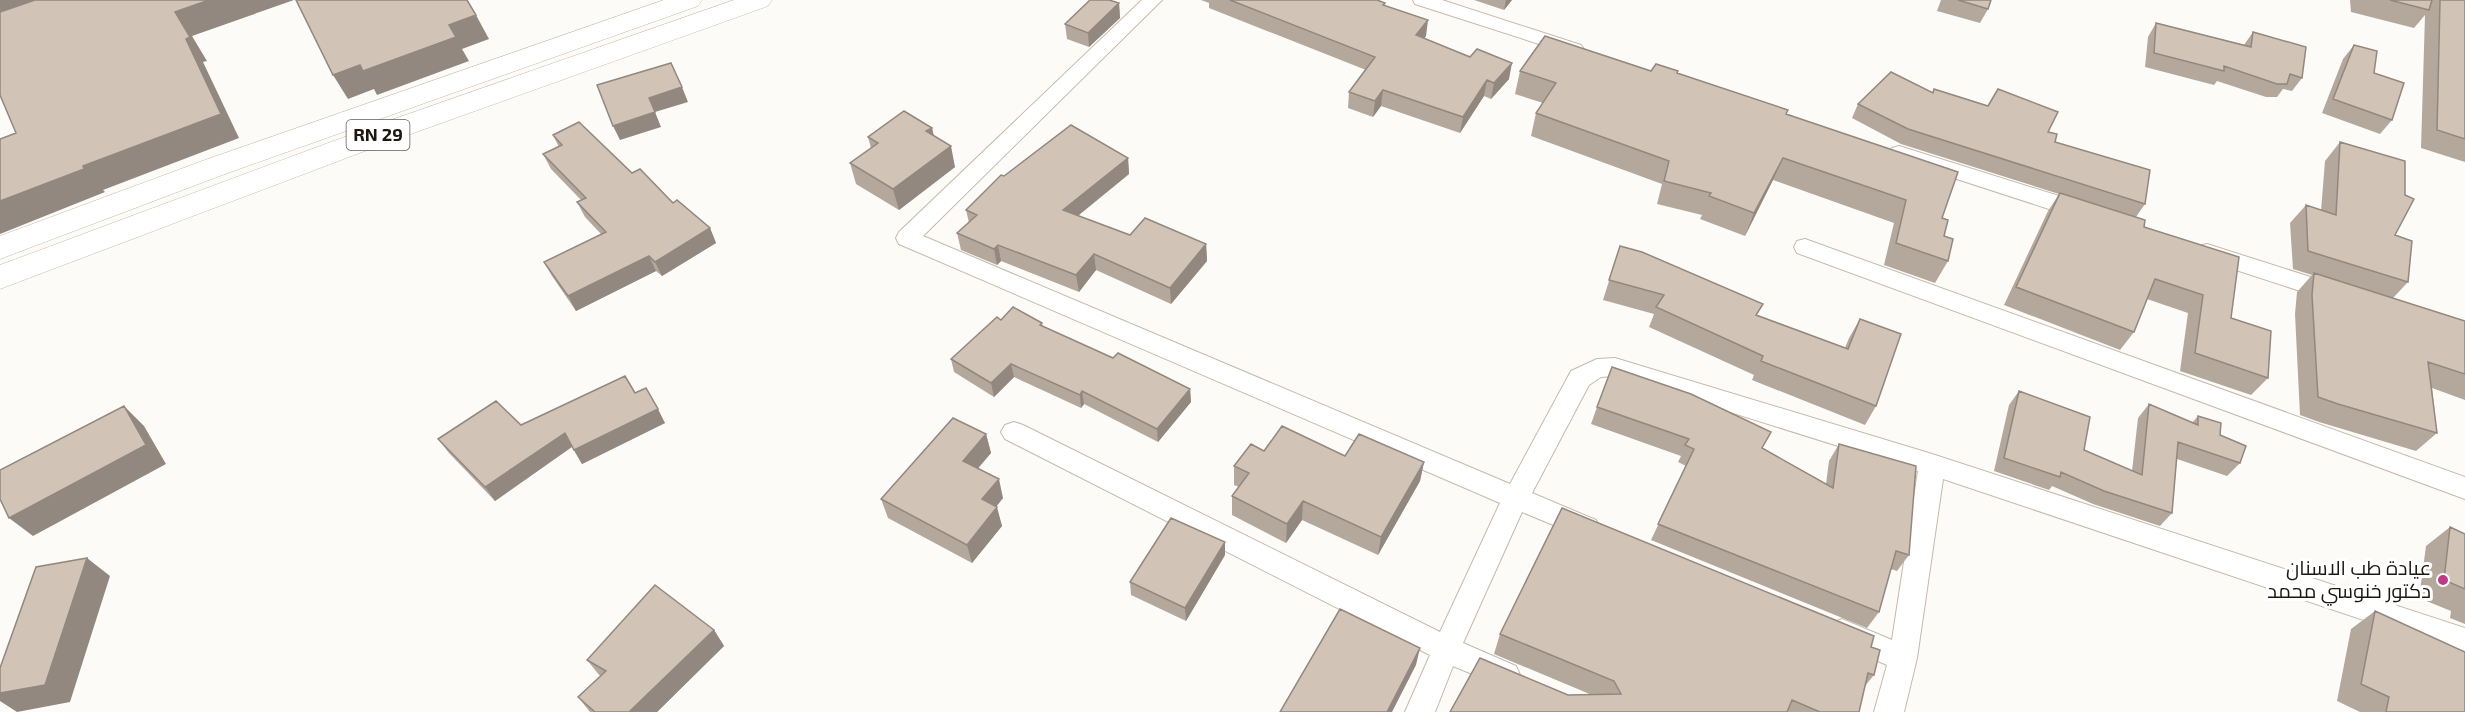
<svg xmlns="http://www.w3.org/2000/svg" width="2465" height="712" viewBox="0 0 2465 712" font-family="'Exo 2',Cairo,sans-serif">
<rect width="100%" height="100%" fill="#fdfbf8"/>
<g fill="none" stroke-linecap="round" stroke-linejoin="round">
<!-- street casing -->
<g stroke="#c6b9ab" stroke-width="2">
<path id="street" d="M 1142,0 L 1162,0 L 923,236 L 1510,484 L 1571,371 L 1597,359 L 1615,358 L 1932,454 L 2465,628 L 2465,654 L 1943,479 L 1917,658 L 1904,712 L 1874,712 L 1887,665 L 1832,641 L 1828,632 L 1832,623 L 1842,619 L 1892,640 L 1918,471 L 1615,376 L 1601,377 L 1589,385 L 1532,493 L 1596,520 L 1600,528 L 1596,536 L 1587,539 L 1522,512 L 1463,643 L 1516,666 L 1520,675 L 1516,684 L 1506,688 L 1453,666 L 1435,712 L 1405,712 L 1430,655 L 1005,439 L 1001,432 L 1005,425 L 1014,422 L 1023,425 L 1440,632 L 1500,503 L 899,244 L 896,238 L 899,232 Z
M 1413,0 L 1442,0 L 1581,45 L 1584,49 L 1581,53 L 1574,55 L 1567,53 L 1415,4 Z
M 1899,146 L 2091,206 L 2094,212 L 2091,218 L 2083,220 L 1892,158 L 1888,153 L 1892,148 Z
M 1805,239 L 2465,477 L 2465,499 L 1797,253 L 1794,247 L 1797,241 Z
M 2207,244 L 2342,287 L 2346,293 L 2342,299 L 2334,302 L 2199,258 L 2196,252 L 2199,246 Z"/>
</g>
<!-- highway casing -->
<g stroke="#c6b9ab" stroke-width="1">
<path id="highway" d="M 664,0 L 702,0 L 698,6 L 225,174 L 0,259 L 0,236 L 205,160 Z
M 734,0 L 772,0 L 768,6 L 394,140 L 0,289 L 0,265 L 374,126 Z"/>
</g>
<!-- street -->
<use href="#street" fill="#fff" fill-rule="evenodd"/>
<!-- highway -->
<use href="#highway" fill="#fff" fill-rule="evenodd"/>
</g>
<!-- wall -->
<path fill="#b4a89c" d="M 1201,0 L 1377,0 L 1385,3 L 1385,6 L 1426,36 L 1424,38 L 1509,79 L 1491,99 L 1484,96 L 1460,133 L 1381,106 L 1373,117 L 1348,108 L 1349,92 L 1366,70 L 1209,8 L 1209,3 Z
M 1474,0 L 1512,0 L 1504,10 Z
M 1941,0 L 1991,0 L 1988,9 L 1980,23 L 1937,11 Z
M 2350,0 L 2465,0 L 2465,162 L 2421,148 L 2425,15 L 2414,28 L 2351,12 Z
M 1119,3 L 1120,18 L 1089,47 L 1067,39 L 1065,24 Z
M 2156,23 L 2244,45 L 2253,32 L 2302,78 L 2292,91 L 2283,89 L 2277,97 L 2266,97 L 2217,81 L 2214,85 L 2145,67 L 2148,37 Z
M 2354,45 L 2374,73 L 2392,120 L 2380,134 L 2322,113 L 2343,59 Z
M 1520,71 L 1651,71 L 1678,73 L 1786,114 L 1942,218 L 1948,261 L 1935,283 L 1884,265 L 1894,223 L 1773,180 L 1745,236 L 1700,219 L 1702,215 L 1657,204 L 1662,184 L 1531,136 L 1536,113 L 1543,103 L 1515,94 Z
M 1932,93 L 2048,132 L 2055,142 L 2145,204 L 2136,217 L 2231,318 L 2268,378 L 2251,395 L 2180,371 L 2188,313 L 2147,299 L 2134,332 L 2120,350 L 2004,305 L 2048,211 L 2059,194 L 1901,144 L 1852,118 L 1858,104 Z
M 932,128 L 934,136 L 955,167 L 899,210 L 856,184 L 850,163 L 871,148 L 868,137 Z
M 553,135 L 632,173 L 710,228 L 716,243 L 662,276 L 656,271 L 576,311 L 552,276 L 544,262 L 601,234 L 585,217 L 577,202 L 581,200 L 551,169 L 543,154 L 559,147 Z
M 2340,142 L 2395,235 L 2408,282 L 2393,298 L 2465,321 L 2465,400 L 2432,388 L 2437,433 L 2416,451 L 2319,422 L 2300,415 L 2295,314 L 2297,292 L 2312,275 L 2293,269 L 2290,223 L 2306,205 L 2321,211 L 2325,161 Z
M 1128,158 L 1129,174 L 1078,216 L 1130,235 L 1206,244 L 1207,261 L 1171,304 L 1096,270 L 1079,292 L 1001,261 L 997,265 L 961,250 L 957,233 L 969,223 L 966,210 L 1004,176 Z
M 1620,246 L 1763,304 L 1757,315 L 1845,348 L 1849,338 L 1860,319 L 1876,406 L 1865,425 L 1752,380 L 1754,375 L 1649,327 L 1654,314 L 1603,300 Z
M 1001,320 L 1042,323 L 1043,327 L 1113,358 L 1190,389 L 1191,402 L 1158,442 L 1084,404 L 1081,408 L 1014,377 L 994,397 L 954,372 L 951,359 Z
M 2019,391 L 2084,450 L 2132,471 L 2138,418 L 2149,404 L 2192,423 L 2198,416 L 2220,435 L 2240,463 L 2227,476 L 2177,459 L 2172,513 L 2160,526 L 2093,504 L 2052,486 L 2049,490 L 1994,471 L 2009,405 Z
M 635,393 L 665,423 L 582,464 L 572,447 L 495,501 L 449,453 L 438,439 L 521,425 Z
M 1597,407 L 1762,448 L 1826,484 L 1829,461 L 1839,444 L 1909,555 L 1897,571 L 1891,569 L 1879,612 L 1867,628 L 1651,540 L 1686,466 L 1678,462 L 1681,456 L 1591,424 Z
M 986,434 L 991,453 L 978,468 L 1003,498 L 996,507 L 1002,526 L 972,563 L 888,518 L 881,499 Z
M 1264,451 L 1345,456 L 1424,462 L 1420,481 L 1378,555 L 1302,520 L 1286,543 L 1232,515 L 1232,496 L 1239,487 L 1234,485 L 1234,466 Z
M 2450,527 L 2465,534 L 2465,624 L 2450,618 L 2451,611 L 2419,598 L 2426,546 Z
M 1225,555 L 1186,621 L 1131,595 L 1130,582 Z
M 2375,611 L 2465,712 L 2360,712 L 2337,701 L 2351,629 Z
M 714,630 L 724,646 L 657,712 L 590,712 L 578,697 L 600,676 L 587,660 Z
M 1500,634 L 1871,647 L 1874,675 L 1865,686 L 1859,712 L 1450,712 L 1568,695 L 1592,695 L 1494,654 Z"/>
<!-- shaded-wall -->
<path fill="#92887f" d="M 0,0 L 70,0 L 0,26 Z
M 209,0 L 294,0 L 192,36 L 207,61 L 203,62 L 239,138 L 103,190 L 105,192 L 0,234 L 0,201 L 83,166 L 186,39 L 175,12 Z
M 1506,0 L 1512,0 L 1504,10 Z
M 1119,3 L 1120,18 L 1089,47 L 1088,33 Z
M 476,15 L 489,39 L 462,49 L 469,61 L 377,95 L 374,89 L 348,99 L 333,75 L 449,25 Z
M 1428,20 L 1426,36 L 1414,51 L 1416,35 Z
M 1512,63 L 1509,79 L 1491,99 L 1494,83 Z
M 1487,80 L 1484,96 L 1460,133 L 1463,117 Z
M 682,87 L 688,102 L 655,112 L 649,98 Z
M 1383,90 L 1381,106 L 1373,117 L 1375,101 Z
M 655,112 L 661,127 L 620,140 L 613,126 Z
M 932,128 L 936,148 L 926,131 Z
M 951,146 L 955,167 L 899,210 L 893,189 Z
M 1128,158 L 1129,174 L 1065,226 L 1063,210 Z
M 1783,158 L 1773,180 L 1745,236 L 1754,213 Z
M 710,228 L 716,243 L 662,276 L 655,262 Z
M 1206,244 L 1207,261 L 1171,304 L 1170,288 Z
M 998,245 L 1001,261 L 997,265 L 994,249 Z
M 1094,254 L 1096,270 L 1079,292 L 1076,275 Z
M 649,256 L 656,271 L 576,311 L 568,296 Z
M 1011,364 L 1014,377 L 994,397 L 991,383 Z
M 1190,389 L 1191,402 L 1158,442 L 1157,429 Z
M 1082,391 L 1084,404 L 1081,408 L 1080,395 Z
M 124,406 L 144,426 L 166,464 L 33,536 L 9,518 Z
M 658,409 L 665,423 L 582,464 L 574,450 Z
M 565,433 L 573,446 L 495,501 L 485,487 Z
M 986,434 L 991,453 L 968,480 L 963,461 Z
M 1424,462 L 1420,481 L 1378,555 L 1381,537 Z
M 999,479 L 1003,498 L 987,518 L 982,499 Z
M 1303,501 L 1302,520 L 1286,543 L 1287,524 Z
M 997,507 L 1002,526 L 972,563 L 967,545 Z
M 1225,542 L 1225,555 L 1186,621 L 1185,608 Z
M 87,558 L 110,576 L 70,702 L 17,712 L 0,701 L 0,693 Z
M 714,630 L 724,646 L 657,712 L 629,712 Z
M 1420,648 L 1416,665 L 1392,712 L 1387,712 Z"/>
<!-- building -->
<path fill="#d1c3b5" stroke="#92887f" stroke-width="1.5" d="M 35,0 L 209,0 L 175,12 L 190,37 L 186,39 L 221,114 L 83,166 L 84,169 L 0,201 L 0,139 L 16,133 L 0,95 L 0,12 Z
M 296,0 L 467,0 L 476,15 L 449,25 L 456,37 L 363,71 L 360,65 L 333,75 Z
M 1090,0 L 1109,0 L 1119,3 L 1088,33 L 1065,24 Z
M 1230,0 L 1377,0 L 1385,3 L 1383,5 L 1428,20 L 1416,35 L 1470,57 L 1477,49 L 1512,63 L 1494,83 L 1487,80 L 1463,117 L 1383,90 L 1375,101 L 1349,92 L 1375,57 Z
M 1958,0 L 1991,0 L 1988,9 Z
M 2390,0 L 2432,0 L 2429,10 Z
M 2440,0 L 2465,0 L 2465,139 L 2437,130 Z
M 2156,23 L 2251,47 L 2253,32 L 2306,47 L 2302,78 L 2290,74 L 2287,84 L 2277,84 L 2224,66 L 2224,71 L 2154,53 Z
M 1545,36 L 1651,71 L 1656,64 L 1678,71 L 1677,73 L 1788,110 L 1786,114 L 1958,172 L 1942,218 L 1948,220 L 1944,236 L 1953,239 L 1948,261 L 1896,243 L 1906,200 L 1783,158 L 1754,213 L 1709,196 L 1711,193 L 1664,181 L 1669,161 L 1536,113 L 1556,83 L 1520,71 Z
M 2354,45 L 2377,51 L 2374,73 L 2404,83 L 2392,120 L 2333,99 Z
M 671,63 L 682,87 L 649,98 L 655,112 L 613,126 L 597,85 Z
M 1891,72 L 1933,93 L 1934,89 L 1988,106 L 1998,89 L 2058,112 L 2048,132 L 2057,134 L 2055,142 L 2150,170 L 2145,204 L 1908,129 L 1858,104 Z
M 904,111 L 932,128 L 926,131 L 951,146 L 893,189 L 850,163 L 878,143 L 868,137 Z
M 579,122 L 632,173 L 640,169 L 673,203 L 677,200 L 710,228 L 655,262 L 649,256 L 568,296 L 544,262 L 606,232 L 577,202 L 586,198 L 543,154 L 562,145 L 553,135 Z
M 1071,125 L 1128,158 L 1063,210 L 1130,235 L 1145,218 L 1206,244 L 1170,288 L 1094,254 L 1076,275 L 998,245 L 994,249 L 957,233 L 977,215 L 966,210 L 1001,175 L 1004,176 Z
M 2340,142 L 2405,161 L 2405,195 L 2414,199 L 2395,235 L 2412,241 L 2408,282 L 2308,251 L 2306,205 L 2336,215 Z
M 2060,193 L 2145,220 L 2144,227 L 2239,257 L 2231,318 L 2271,331 L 2268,378 L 2195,353 L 2203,295 L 2155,279 L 2134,332 L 2016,287 Z
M 1620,246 L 1642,252 L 1763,304 L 1756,315 L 1848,349 L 1860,319 L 1901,334 L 1876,406 L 1761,361 L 1763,356 L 1656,307 L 1664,295 L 1609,280 Z
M 2314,273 L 2465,321 L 2465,374 L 2428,362 L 2437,433 L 2338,404 L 2318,397 L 2312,295 Z
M 1013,307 L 1042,323 L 1040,325 L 1113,358 L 1118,353 L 1190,389 L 1157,429 L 1082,391 L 1080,395 L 1011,364 L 991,383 L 951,359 L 997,317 L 1001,320 Z
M 1612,367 L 1691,394 L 1771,432 L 1762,448 L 1833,488 L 1839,444 L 1916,466 L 1909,555 L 1896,551 L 1879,612 L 1658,524 L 1694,449 L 1685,445 L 1689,439 L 1597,407 Z
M 625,376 L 635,393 L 646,388 L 658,409 L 574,450 L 565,433 L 485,487 L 438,439 L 496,401 L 521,425 Z
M 2019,391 L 2090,417 L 2084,450 L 2142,475 L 2149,404 L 2198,425 L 2198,416 L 2221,423 L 2220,435 L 2246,446 L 2240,463 L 2178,442 L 2172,513 L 2104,491 L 2061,472 L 2060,477 L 2004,458 Z
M 124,406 L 146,445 L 9,518 L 0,499 L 0,470 Z
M 953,418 L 986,434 L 963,461 L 999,479 L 982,499 L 997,507 L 967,545 L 881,499 Z
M 1282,426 L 1345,456 L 1359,434 L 1424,462 L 1381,537 L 1303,501 L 1287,524 L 1232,496 L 1249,473 L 1234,466 L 1251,444 L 1264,451 Z
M 1562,508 L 1874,636 L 1871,647 L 1880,650 L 1874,675 L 1868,673 L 1859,712 L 1820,712 L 1792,700 L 1787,712 L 1450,712 L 1480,658 L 1568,695 L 1621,694 L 1614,681 L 1500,634 Z
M 1171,518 L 1225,542 L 1185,608 L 1130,582 Z
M 2450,527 L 2465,534 L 2465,589 L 2444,580 Z
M 87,558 L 45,685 L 0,693 L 0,668 L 36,567 Z
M 655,585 L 714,630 L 629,712 L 595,712 L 578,697 L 606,671 L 587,660 Z
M 1340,609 L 1420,648 L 1387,712 L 1280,712 Z
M 2375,611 L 2465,652 L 2465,712 L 2386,712 L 2389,697 L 2361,684 Z"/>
<!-- markers -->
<circle fill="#bd3b84" stroke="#fff" stroke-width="2" cx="2443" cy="580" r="6"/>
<g text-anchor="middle" stroke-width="6" stroke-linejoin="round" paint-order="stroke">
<!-- shield labels -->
<rect fill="#fff" stroke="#605d59" stroke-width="1.5" x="346.5" y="120" width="63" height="30" rx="4.5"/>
<g font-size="18" font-weight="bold" fill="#1c1712">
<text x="378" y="141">RN 29</text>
</g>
<!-- poi labels -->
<g font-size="20" fill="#1c1712" stroke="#fff" text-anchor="end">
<text x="2431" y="575">عيادة طب الاسنان<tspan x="2431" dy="23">دكتور خنوسي محمد</tspan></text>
</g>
</g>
</svg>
